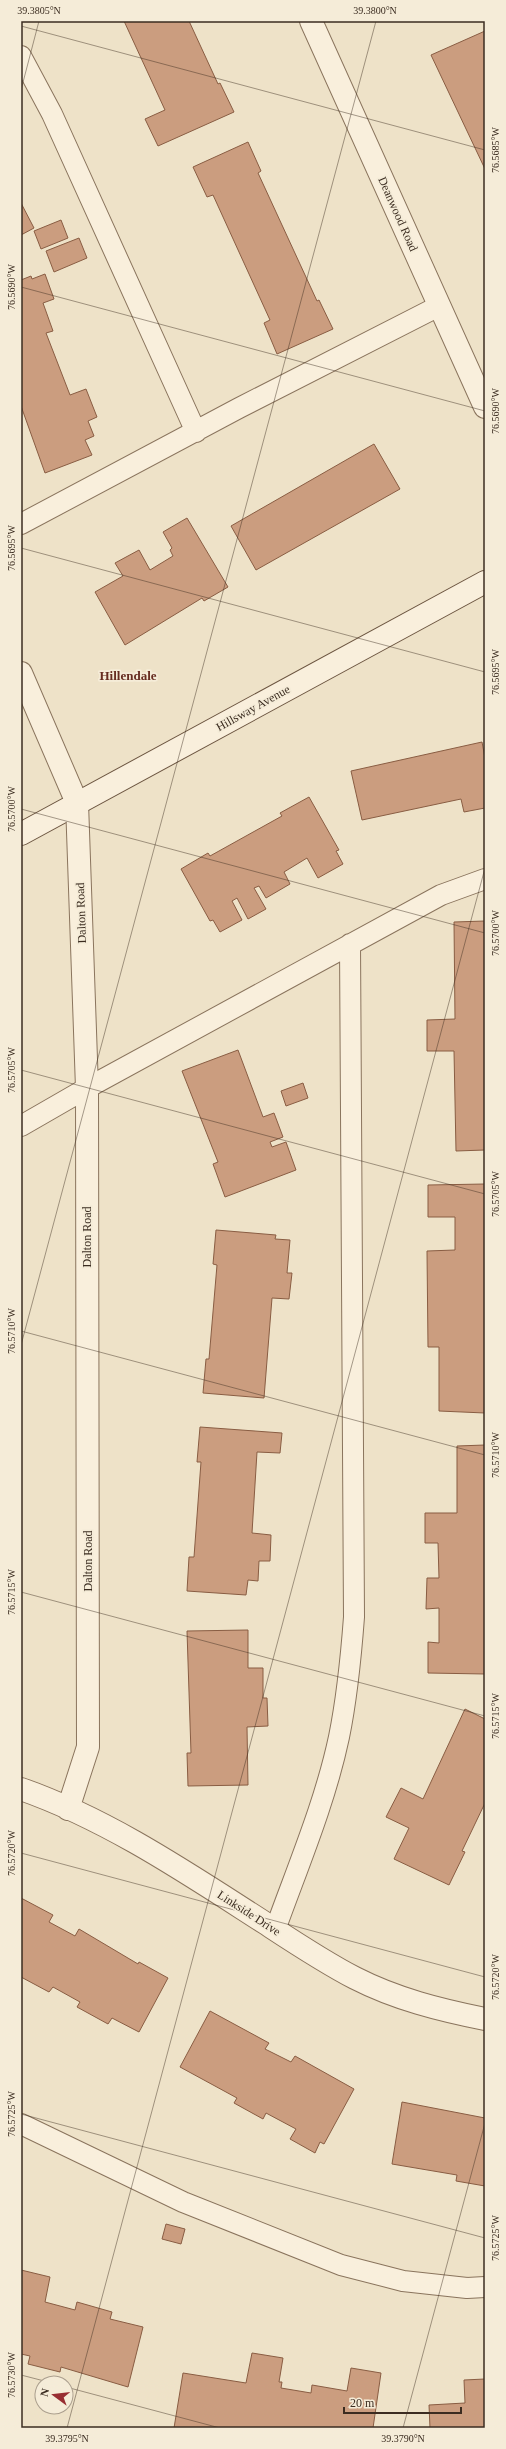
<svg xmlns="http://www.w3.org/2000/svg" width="506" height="2449" viewBox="0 0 506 2449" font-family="'Times New Roman',serif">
<rect width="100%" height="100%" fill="#eee2c8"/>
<!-- building -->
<path fill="#cb9d7f" stroke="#895d43" d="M 124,21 L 189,21 L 218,84 L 220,83 L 234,112 L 158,146 L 145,119 L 165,110 Z
M 485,31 L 485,169 L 431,55 Z
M 248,142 L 261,171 L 258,173 L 317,301 L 319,300 L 333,329 L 277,354 L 264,323 L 270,320 L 213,195 L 207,197 L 193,167 Z
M 21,203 L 34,228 L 21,235 Z
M 61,220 L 68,238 L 41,249 L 34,231 Z
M 79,238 L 87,258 L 54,272 L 46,251 Z
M 45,274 L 54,299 L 43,303 L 53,331 L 46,333 L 70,395 L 86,389 L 97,417 L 88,421 L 94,436 L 85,440 L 92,455 L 45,473 L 21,406 L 21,280 L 31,276 L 32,279 Z
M 374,444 L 400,489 L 256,570 L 231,526 Z
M 187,518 L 228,587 L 204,601 L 202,598 L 125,645 L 95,592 L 123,576 L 115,563 L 139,550 L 150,570 L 173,556 L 170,550 L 172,548 L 163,532 Z
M 482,742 L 485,758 L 485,808 L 464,812 L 461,799 L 362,820 L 351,771 Z
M 309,797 L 339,850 L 336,851 L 343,864 L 318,878 L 307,858 L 284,872 L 290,884 L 266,898 L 259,886 L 254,888 L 266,909 L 248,919 L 237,898 L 232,901 L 242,920 L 220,932 L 213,920 L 210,921 L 181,869 L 208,853 L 210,856 L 282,816 L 280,813 Z
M 485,921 L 485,1150 L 456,1151 L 454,1051 L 427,1051 L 427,1020 L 455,1019 L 454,922 Z
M 238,1050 L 263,1117 L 274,1113 L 283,1137 L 270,1142 L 272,1147 L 286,1142 L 296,1170 L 225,1197 L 213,1164 L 218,1162 L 182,1071 Z
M 303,1083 L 308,1098 L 286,1106 L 281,1091 Z
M 485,1184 L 485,1413 L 439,1411 L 439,1347 L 428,1347 L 427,1251 L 455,1250 L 455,1217 L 428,1217 L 428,1185 Z
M 216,1230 L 276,1235 L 275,1239 L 290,1240 L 287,1273 L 292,1273 L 289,1299 L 272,1298 L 264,1398 L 203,1393 L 206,1359 L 209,1359 L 217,1265 L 213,1264 Z
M 200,1427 L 282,1433 L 280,1453 L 257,1452 L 252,1533 L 271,1535 L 270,1561 L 259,1561 L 258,1581 L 248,1580 L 246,1595 L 187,1591 L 189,1557 L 194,1557 L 201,1462 L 197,1462 Z
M 485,1445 L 485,1674 L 428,1673 L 428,1642 L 439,1643 L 439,1608 L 426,1609 L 427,1578 L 439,1578 L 438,1543 L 425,1543 L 425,1513 L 457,1513 L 457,1446 Z
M 248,1630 L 248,1668 L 263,1668 L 263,1698 L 267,1698 L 268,1726 L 247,1727 L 248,1785 L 188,1786 L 187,1753 L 191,1753 L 187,1631 Z
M 465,1709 L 485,1719 L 485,1803 L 462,1851 L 465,1852 L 449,1885 L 394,1859 L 409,1828 L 386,1817 L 401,1788 L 423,1799 Z
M 21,1898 L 53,1915 L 49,1922 L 75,1936 L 79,1929 L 138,1964 L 139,1962 L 168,1978 L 139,2032 L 112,2018 L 108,2024 L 77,2007 L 80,2002 L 53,1987 L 49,1992 L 21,1977 Z
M 210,2011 L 269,2043 L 265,2049 L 291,2062 L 295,2056 L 354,2089 L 324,2144 L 320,2142 L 315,2153 L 290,2139 L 296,2129 L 266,2113 L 263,2119 L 234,2103 L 237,2098 L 180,2067 Z
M 402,2102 L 485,2118 L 485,2186 L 456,2181 L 457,2175 L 392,2164 Z
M 166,2224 L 185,2229 L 181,2244 L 162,2239 Z
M 21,2270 L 50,2277 L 45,2302 L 75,2310 L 77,2302 L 112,2312 L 110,2319 L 143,2327 L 128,2387 L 61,2367 L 60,2372 L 28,2364 L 30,2356 L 21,2354 Z
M 252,2353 L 283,2358 L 279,2382 L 282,2382 L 281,2388 L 311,2393 L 312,2385 L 347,2391 L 351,2368 L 381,2373 L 373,2428 L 174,2428 L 183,2373 L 246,2383 Z
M 485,2379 L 485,2428 L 430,2428 L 429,2405 L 465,2403 L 464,2380 Z"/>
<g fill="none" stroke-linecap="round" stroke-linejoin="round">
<!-- lane casing -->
<g stroke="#8a745d" stroke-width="22">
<path id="lane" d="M 21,56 L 52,114 L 196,432
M 21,524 L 239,408 L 439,306
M 21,1126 L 87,1088 L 441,895 L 485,879
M 275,1930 C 298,1866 325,1803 339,1737 C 347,1698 351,1657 354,1617 L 350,944
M 21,2124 L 183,2202 L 341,2265 L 403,2281 L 467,2288 L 485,2287"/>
</g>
<!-- street casing -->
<g stroke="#8a745d" stroke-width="24">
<path id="street" d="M 311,21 L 485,407
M 21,673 L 77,803 L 87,1088 L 88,1747 L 68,1809
M 21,1789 C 109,1820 187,1873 265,1923 C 294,1942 324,1962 355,1978 C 396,1999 440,2010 485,2019"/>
</g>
<!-- secondary casing -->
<g stroke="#6c5540" stroke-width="24">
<path id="secondary" d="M 21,834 L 485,582"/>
</g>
<!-- lane -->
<use href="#lane" stroke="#f9efdc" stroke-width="20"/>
<!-- street -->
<use href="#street" stroke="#f9efdc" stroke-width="22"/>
<!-- secondary -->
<use href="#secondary" stroke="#f9efdc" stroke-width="22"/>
</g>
<!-- ticks -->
<path fill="none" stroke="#3b2c20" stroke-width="1" stroke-opacity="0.45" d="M 21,26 L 485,150M 21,90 L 39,21M 21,287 L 485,411M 21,548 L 485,672M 21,809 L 485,933M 21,1070 L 485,1194M 21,1331 L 485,1455M 21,1345 L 376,21M 21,1592 L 485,1716M 21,1853 L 485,1977M 21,2114 L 485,2238M 21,2375 L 52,2383M 66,2387 L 220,2428M 67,2428 L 485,868M 403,2428 L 485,2123"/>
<g text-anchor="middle" stroke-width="3.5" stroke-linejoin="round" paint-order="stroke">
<!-- street labels -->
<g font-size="12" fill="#3b2c20" stroke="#f5ecd8">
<text transform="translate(398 214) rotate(66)" y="4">Deanwood Road</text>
<text transform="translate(253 708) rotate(-29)" y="4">Hillsway Avenue</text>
<text transform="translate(81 913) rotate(-92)" y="4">Dalton Road</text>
<text transform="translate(87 1237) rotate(-90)" y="4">Dalton Road</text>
<text transform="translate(88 1561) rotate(-90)" y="4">Dalton Road</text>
<text transform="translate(249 1913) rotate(33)" y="4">Linkside Drive</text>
</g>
<!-- neighbourhood labels -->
<g font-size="13" font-weight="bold" fill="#672d21" stroke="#f5ecd8">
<text x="128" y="680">Hillendale</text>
</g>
</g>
<!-- border -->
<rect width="506" height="2449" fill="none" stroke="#f5ecd8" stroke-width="44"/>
<!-- north arrow -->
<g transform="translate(54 2395) rotate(285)"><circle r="19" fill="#f5ecd8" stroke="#ab9f8e"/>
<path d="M0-3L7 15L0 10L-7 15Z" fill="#982e32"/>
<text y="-6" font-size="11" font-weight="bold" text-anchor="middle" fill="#3b2c20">N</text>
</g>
<!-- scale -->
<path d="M344 2407v6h117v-6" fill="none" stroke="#3b2c20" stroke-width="2"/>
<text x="350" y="2407" font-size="12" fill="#3b2c20" stroke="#f5ecd8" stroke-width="3" paint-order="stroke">20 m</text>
<rect x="22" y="22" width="462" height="2405" fill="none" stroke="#3b2c20" stroke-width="1.5"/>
<g font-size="10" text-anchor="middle" fill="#3b2c20">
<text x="39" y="14">39.3805°N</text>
<text x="375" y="14">39.3800°N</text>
<text transform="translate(495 150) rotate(-90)" y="4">76.5685°W</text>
<text transform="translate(11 287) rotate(-90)" y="4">76.5690°W</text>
<text transform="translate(495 411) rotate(-90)" y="4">76.5690°W</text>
<text transform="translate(11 548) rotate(-90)" y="4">76.5695°W</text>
<text transform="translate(495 672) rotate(-90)" y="4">76.5695°W</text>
<text transform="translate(11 809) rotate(-90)" y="4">76.5700°W</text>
<text transform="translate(495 933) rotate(-90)" y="4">76.5700°W</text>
<text transform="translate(11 1070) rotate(-90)" y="4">76.5705°W</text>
<text transform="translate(495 1194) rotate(-90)" y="4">76.5705°W</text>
<text transform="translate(11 1331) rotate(-90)" y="4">76.5710°W</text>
<text transform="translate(495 1455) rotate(-90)" y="4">76.5710°W</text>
<text transform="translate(11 1592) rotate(-90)" y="4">76.5715°W</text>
<text transform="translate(495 1716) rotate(-90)" y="4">76.5715°W</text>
<text transform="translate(11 1853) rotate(-90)" y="4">76.5720°W</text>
<text transform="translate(495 1977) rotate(-90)" y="4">76.5720°W</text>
<text transform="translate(11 2114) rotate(-90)" y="4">76.5725°W</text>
<text transform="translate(495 2238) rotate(-90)" y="4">76.5725°W</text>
<text transform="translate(11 2375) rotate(-90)" y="4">76.5730°W</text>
<text x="67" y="2442">39.3795°N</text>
<text x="403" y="2442">39.3790°N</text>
</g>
</svg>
